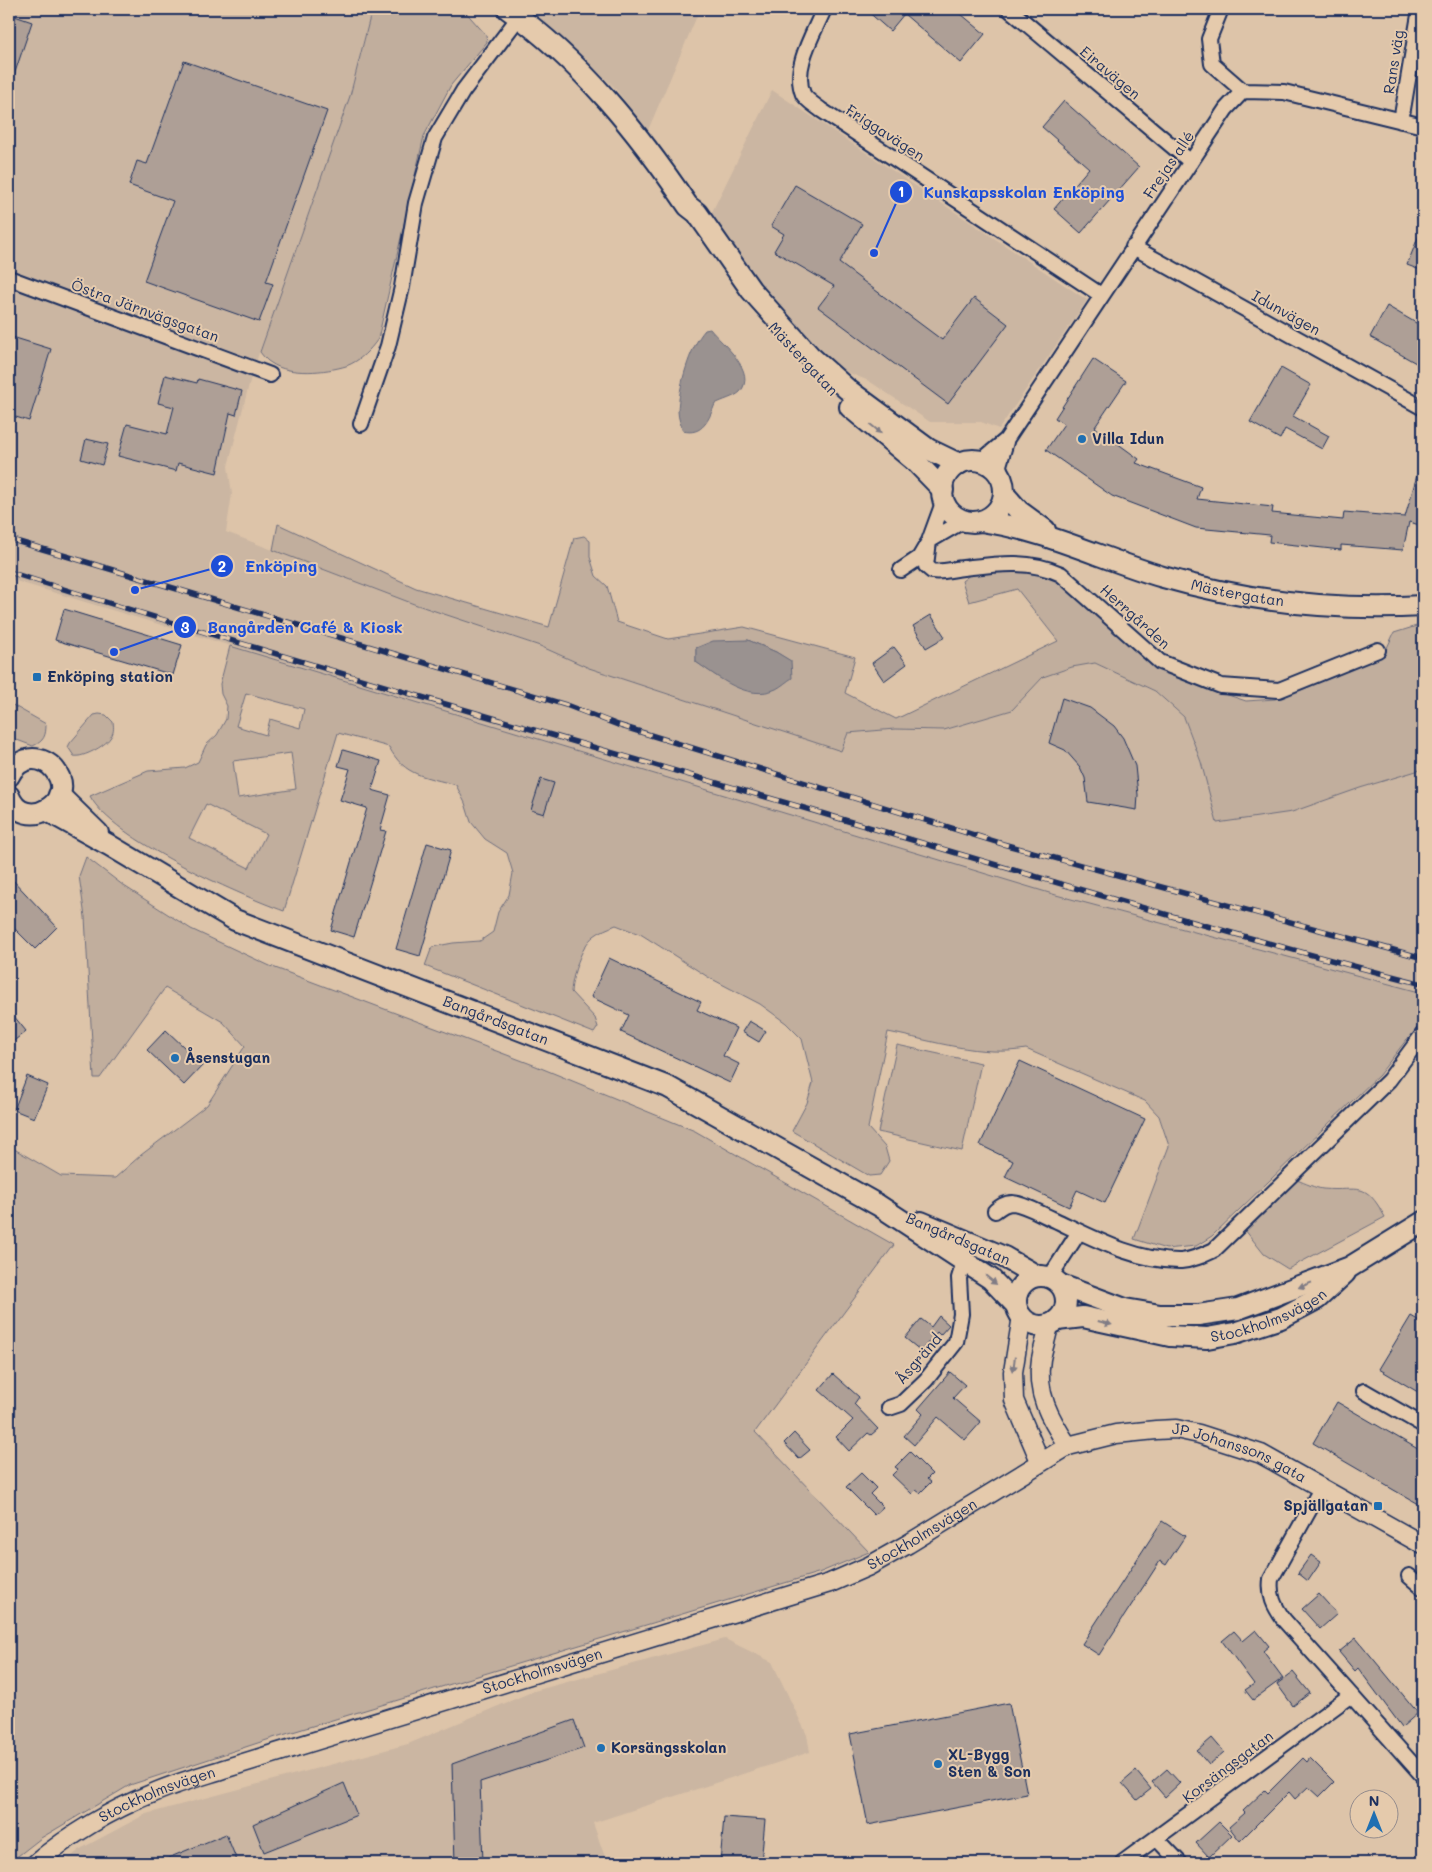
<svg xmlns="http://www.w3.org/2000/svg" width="1432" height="1872" viewBox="0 0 1432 1872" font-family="Mali,sans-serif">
<rect width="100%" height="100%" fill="#ddc4a9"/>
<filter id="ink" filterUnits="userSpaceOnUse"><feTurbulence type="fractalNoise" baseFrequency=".02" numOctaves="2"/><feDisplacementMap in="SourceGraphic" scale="10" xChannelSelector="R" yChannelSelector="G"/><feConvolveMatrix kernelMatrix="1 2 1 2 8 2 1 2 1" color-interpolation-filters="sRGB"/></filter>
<g filter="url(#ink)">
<!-- built -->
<path fill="#cbb6a2" d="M 9,9 L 372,9 L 350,96 L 252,373 L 228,466 L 232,494 L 226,532 L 414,604 L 540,646 L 589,668 L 841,751 L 848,733 L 895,729 L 944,730 L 1012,710 L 1043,677 L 1072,667 L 1095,663 L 1155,691 L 1184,717 L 1201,762 L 1360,788 L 1423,769 L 1423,993 L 1056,895 L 9,579 Z
M 530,9 L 700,9 L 648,130 L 613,86 Z
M 772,90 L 1087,300 L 999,429 L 981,422 L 930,422 L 869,381 L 827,364 L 756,287 L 709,218 Z
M 725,1639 L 772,1662 L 807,1735 L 810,1752 L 593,1823 L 607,1863 L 63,1863 L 82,1848 L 146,1814 L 408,1744 L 534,1691 Z"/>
<!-- green -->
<path fill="#c1ae9d" stroke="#6e6e7e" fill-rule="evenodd" d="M 372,9 L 463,9 L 486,35 L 487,42 L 451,85 L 424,136 L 378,339 C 370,350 360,361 346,366 C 326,372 290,376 271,363 C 267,361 263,356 260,352 L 350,96 Z
M 278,524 L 416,588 L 549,627 L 574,538 L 584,536 L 590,541 L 590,557 L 596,576 L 607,586 L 617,622 L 668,639 L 744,627 L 855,657 L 845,693 L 896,719 L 1058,641 L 1017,589 L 969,602 L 962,581 L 971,574 L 1030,570 L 1057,580 L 1158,667 L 1219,692 L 1246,701 L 1275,699 L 1349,670 L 1386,650 L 1394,633 L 1423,624 L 1423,769 L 1360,788 L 1292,812 L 1217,823 L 1201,762 L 1184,717 L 1155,691 L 1095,663 L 1072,667 L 1043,677 L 1012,710 L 944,730 L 895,729 L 848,733 L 841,751 L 589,668 L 540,646 L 414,604 L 273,550 ZM 748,640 L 776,652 L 790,661 L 718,677 L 696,662 L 696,648 Z
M 230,646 L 1056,895 L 1423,993 L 1423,1035 L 1407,1039 L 1379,1075 L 1212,1236 L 1196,1246 L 1166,1249 L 1134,1239 L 1169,1146 L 1159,1116 L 1145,1101 L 1026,1049 C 981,1057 933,1041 888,1032 L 868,1128 L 885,1147 L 889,1161 L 880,1175 L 869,1176 L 792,1131 L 807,1103 L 813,1083 L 802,1039 L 786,1023 L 760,1004 L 708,977 L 642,935 L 616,925 C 609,928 600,931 594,936 C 581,946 572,976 571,992 L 595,1018 L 598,1027 L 594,1033 L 425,966 L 432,947 L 453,943 L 480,941 L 493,932 L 498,912 L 509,895 L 513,873 L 507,853 L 485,839 L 471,822 L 465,803 L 456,785 C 425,776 405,777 389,747 L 338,733 L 284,911 C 237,894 112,839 90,796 L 148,771 L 185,768 L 198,762 L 206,745 L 217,735 L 226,719 L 227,706 L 221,694 L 220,684 ZM 246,693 L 304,709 L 300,728 L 270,719 L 266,735 L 236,726 ZM 291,753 L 296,789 L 238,798 L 233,761 ZM 206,804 L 266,834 L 249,868 L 189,838 Z
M 9,703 L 46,724 C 46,736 44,741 33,746 L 9,737 Z
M 99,714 L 106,715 L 113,722 C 114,728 114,733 110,738 C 105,746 83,758 74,756 L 68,747 L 70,743 L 94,715 Z
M 86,857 L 124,886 L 191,929 L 270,966 L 531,1064 L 695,1131 L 894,1245 L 755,1432 L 869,1552 L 821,1572 L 276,1737 L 130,1785 L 41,1838 L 9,1863 L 9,1146 L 61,1176 L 115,1178 L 141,1155 L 207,1105 L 245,1046 L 223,1022 L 165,988 L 100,1078 L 94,1078 L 85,917 L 79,876 Z
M 897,1045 L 981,1063 L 962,1151 L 878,1132 Z
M 1297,1180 C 1305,1183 1315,1188 1323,1189 C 1360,1192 1364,1179 1385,1217 L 1288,1269 L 1264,1254 L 1245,1230 Z"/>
<!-- water -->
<path fill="#9a9290" stroke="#676a7c" d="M 710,329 C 722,344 758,371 740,392 C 735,397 722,400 715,404 C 709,419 703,436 683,431 C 681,425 678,418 678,411 C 679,387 689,348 705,330 Z
M 748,640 L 776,652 L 791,661 L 792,678 C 787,681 782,686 776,689 C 748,702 718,677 696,662 L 696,648 L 713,641 Z"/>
<!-- building -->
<path fill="#ae9f96" stroke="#1b2f5e" d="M 865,9 L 955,9 L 985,34 L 961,63 L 904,14 L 890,31 Z
M 9,14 L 32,22 L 11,84 L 9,83 Z
M 184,61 L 327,111 L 266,282 L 273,284 L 259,322 L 144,281 L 173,201 L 129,185 L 137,161 L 147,164 Z
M 1064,101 L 1139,167 L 1081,233 L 1054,209 L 1089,168 L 1042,127 Z
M 795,185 L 862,224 L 839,263 L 942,340 L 974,298 L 1008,324 L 948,404 L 818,307 L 834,286 L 774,251 L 784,234 L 771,226 Z
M 1423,225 L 1423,271 L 1407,265 Z
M 1387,306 L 1423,327 L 1423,367 L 1370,337 Z
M 9,336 L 51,349 L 29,421 L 9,415 Z
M 1093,359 L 1126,381 L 1095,427 L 1139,459 L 1136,463 L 1201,487 L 1197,499 L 1273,507 L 1272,513 L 1343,520 L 1344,512 L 1405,517 L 1420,465 L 1423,466 L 1423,526 L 1409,522 L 1403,550 L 1341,545 L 1341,550 L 1269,542 L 1270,535 L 1196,528 L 1112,496 L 1046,450 L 1064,424 L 1055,418 Z
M 1281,368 L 1311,385 L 1293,416 L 1329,436 L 1322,449 L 1285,429 L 1280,439 L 1250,422 Z
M 165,375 L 197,383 L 198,379 L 242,391 L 236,415 L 230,413 L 217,473 L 178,463 L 176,471 L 118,456 L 127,424 L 167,434 L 174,407 L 158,403 Z
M 86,439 L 108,444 L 102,465 L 81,459 Z
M 64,609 L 182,645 L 173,675 L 55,640 Z
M 931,615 L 945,637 L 926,648 L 913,626 Z
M 894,647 L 907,664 L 884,681 L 872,663 Z
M 1062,698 L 1090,708 L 1114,726 L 1123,738 L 1135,766 L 1138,795 L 1137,810 L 1088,802 L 1085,778 L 1080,767 L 1065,750 L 1049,743 Z
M 343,750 L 381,761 L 372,790 L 390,795 L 380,830 L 386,831 L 354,937 L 331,930 L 367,808 L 340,800 L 350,769 L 338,766 Z
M 541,779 L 554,783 L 544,814 L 531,810 Z
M 427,843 L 451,850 L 420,956 L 396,949 Z
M 9,876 L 57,927 L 35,949 L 9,923 Z
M 609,958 L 701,1002 L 697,1010 L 736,1028 L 723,1056 L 739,1064 L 730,1083 L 621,1032 L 629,1015 L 591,997 Z
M 9,1010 L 26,1031 L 9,1045 Z
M 749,1021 L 766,1031 L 759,1042 L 742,1032 Z
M 166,1030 L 203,1065 L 184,1085 L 147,1050 Z
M 1020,1061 L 1145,1119 L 1105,1203 L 1077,1190 L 1069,1207 L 1005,1177 L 1013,1161 L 980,1145 Z
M 27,1076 L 48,1085 L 34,1118 L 14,1110 Z
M 939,1316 L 949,1325 L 940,1335 L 937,1332 L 921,1351 L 905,1338 L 921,1319 L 931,1327 Z
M 1411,1316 L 1423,1323 L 1423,1395 L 1379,1369 Z
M 950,1372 L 965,1385 L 953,1398 L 981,1422 L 965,1440 L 938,1417 L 914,1445 L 904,1436 L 923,1414 L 918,1409 Z
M 833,1374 L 859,1397 L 854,1404 L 878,1429 L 871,1435 L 868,1433 L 849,1451 L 836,1437 L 853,1420 L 819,1390 Z
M 1337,1402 L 1423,1452 L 1423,1507 L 1313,1443 Z
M 794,1433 L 810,1450 L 799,1459 L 784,1443 Z
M 910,1452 L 932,1474 L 927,1479 L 931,1482 L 920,1493 L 916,1490 L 912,1494 L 892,1475 L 898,1469 L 895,1467 Z
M 861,1473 L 876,1488 L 870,1494 L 883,1507 L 874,1515 L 846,1487 Z
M 1162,1521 L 1185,1536 L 1166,1565 L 1160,1561 L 1099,1655 L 1082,1644 Z
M 1311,1555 L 1321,1562 L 1308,1581 L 1298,1573 Z
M 1319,1594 L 1337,1614 L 1320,1629 L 1302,1609 Z
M 1256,1630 L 1269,1646 L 1263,1651 L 1283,1678 L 1253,1700 L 1245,1690 L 1254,1684 L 1222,1641 L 1234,1631 L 1243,1641 Z
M 1356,1638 L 1418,1713 L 1402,1727 L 1358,1668 L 1355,1671 L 1339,1652 Z
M 1293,1672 L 1310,1693 L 1293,1706 L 1277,1684 Z
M 1009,1703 L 1027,1794 L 868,1825 L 850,1734 Z
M 574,1720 L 584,1748 L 480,1782 L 483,1863 L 455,1863 L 452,1764 Z
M 1212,1738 L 1224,1752 L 1209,1765 L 1197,1751 Z
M 1303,1758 L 1307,1762 L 1310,1758 L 1334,1782 L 1319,1797 L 1308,1787 L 1295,1799 L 1289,1792 L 1240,1841 L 1229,1827 L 1245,1813 L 1243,1811 L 1265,1790 L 1268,1793 Z
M 1167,1769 L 1180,1783 L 1165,1797 L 1152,1782 Z
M 1136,1771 L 1151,1789 L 1137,1800 L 1122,1783 Z
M 344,1783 L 357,1815 L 264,1852 L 253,1824 Z
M 724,1817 L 765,1820 L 761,1863 L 720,1863 Z
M 1219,1822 L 1232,1835 L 1209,1857 L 1196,1843 Z
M 226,1834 L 238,1863 L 156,1863 Z"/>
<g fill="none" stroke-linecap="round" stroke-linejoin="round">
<!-- minor casing -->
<g stroke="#1b2f5e" stroke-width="18">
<path id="minor" d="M 824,9 C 814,33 792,67 803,94 C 806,100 816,106 821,110 L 1101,295
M 1009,9 L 1191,162
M 1221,9 L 1209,39 L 1212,64 L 1243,91
M 1401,121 L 1420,9
M 1133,247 L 1423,408
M 9,278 L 270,375
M 361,424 L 388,346 L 402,287 L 416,203 L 435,138 L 463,91 L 519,17
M 981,461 L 1006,440 L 1226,109 L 1243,91 L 1284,92 L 1423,126
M 1002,480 L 999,465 L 1006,442
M 929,541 L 926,566 L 932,571 C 942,573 953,569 963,568 C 997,564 1029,559 1061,574 L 1160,662 L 1221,686 L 1279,690 L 1378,650
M 929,541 L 965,520
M 901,570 L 919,558 L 929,541 L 944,500
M 995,1211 C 1000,1207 1005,1203 1012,1203 C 1026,1204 1042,1215 1055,1220 C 1093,1238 1137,1262 1181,1261 C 1193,1260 1203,1255 1214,1250 L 1389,1080 L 1423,1034
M 1050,1277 L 1079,1232
M 1364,1391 L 1423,1425
M 889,1408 L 901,1404 L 926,1380 L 956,1342 L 961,1314 L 959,1278 L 964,1262
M 1322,1487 L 1271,1579 C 1269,1596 1274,1606 1284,1620 L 1423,1776
M 1409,1576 L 1423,1588
M 1157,1839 L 1180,1863
M 1122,1863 L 1351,1695"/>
</g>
<!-- tertiary casing -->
<g stroke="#1b2f5e" stroke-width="21">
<g id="tertiary">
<path d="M 1022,1316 L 1013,1372 L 1014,1400 L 1040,1461"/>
<path d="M 1049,1325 C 1047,1337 1043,1348 1041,1359 C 1035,1393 1050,1419 1068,1446"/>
<path id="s1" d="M 36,1863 C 69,1835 111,1810 151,1794 C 175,1783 202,1776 227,1768 L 830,1583 L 869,1566 L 908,1544 L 1068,1446 L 1116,1434 L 1156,1430 L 1176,1429 L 1199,1434 L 1261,1454 L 1423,1545"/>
</g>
</g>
<!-- secondary casing -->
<g stroke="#1b2f5e" stroke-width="24">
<g id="secondary">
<path d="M 508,9 C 581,61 638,132 688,206 L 697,213 L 751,290 L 810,356 L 847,389 L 928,449 L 959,464"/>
<path d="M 850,407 L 916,462 L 943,490"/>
<circle cx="973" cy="491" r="31"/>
<path d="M 1004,494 L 1019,511 L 1045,530"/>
<path id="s2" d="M 982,521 C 1045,530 1102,559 1163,577 C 1247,601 1336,611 1423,606"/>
<path d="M 9,776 C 13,767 22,759 33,759 C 41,759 49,763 54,769 C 81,801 24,835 9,796"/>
<path d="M 59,795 L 98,833"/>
<path id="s3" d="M 46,810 L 109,845 L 235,920 L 668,1087 L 878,1205 L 991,1279 L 1016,1305"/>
<path d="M 921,1222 L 1004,1257 L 1037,1276"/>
<circle cx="1041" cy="1301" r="25"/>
<path d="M 1061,1285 L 1125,1309 L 1160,1315 L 1198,1315 L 1238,1309 L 1350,1267 L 1423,1222"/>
<path id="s4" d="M 1057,1320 L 1083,1317 L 1170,1336 L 1207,1338 L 1235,1333 L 1281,1318 L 1317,1299 L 1345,1273"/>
</g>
</g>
<!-- minor -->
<use href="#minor" stroke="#e5caac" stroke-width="14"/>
<!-- tertiary -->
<use href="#tertiary" stroke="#e5caac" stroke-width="18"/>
<!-- secondary -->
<use href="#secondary" stroke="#e5caac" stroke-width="20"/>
<!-- rail casing -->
<g stroke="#1b2f5e" stroke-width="5.5">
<path id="rail" d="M 9,539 L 566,705 L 618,725 L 1003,844 L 1423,958
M 9,572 C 270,654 533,730 797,806 C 1005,867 1213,931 1423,984"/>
</g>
<!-- rail -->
<use href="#rail" stroke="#e5caac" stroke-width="4" stroke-dasharray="11" stroke-linecap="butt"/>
</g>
<!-- one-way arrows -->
<defs><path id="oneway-solid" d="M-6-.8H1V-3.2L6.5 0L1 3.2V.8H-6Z" transform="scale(1.25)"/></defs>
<g fill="#807c85">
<use href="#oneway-solid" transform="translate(876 429) rotate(40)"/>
<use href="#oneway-solid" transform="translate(991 1280) rotate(39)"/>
<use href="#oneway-solid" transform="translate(1305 1285) rotate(159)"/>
<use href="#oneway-solid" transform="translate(1105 1323) rotate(15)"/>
<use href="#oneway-solid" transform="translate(1014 1364) rotate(97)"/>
</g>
</g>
<!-- markers -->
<g fill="#1f6fb2" stroke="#e5caac" stroke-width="2">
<circle cx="1082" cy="439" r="5"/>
<rect x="32" y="672" width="10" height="10" rx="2.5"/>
<circle cx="175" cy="1058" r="5"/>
<rect x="1373" y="1501" width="10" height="10" rx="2.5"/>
<circle cx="601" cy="1748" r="5"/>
<circle cx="938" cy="1764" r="5"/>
</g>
<g text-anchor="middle" stroke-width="4" stroke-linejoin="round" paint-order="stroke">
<!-- street labels -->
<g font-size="15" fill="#1b2f5e" stroke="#e5caac">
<text transform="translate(1394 62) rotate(-81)" y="5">Rans väg</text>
<text transform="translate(1110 73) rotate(40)" y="5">Eiravägen</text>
<text transform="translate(885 133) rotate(33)" y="5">Friggavägen</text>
<text transform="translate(1169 165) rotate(-56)" y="5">Frejas allé</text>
<text transform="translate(145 311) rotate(20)" y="5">Östra Järnvägsgatan</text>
<text transform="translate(1286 313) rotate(29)" y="5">Idunvägen</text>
<text transform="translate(803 359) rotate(47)" y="5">Mästergatan</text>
<text dy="5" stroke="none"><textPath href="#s2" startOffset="266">Mästergatan</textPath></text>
<text transform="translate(1135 617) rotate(42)" y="5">Herrgården</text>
<text dy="5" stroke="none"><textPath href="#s3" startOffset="498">Bangårdsgatan</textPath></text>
<text transform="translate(958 1239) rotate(23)" y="5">Bangårdsgatan</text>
<text dy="5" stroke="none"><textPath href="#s4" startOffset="218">Stockholmsvägen</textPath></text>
<text transform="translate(919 1359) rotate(-49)" y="5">Åsgränd</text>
<text dy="5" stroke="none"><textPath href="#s1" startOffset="1298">JP Johanssons gata</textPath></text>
<text dy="5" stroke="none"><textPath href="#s1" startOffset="950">Stockholmsvägen</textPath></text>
<text dy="5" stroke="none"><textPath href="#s1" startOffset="545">Stockholmsvägen</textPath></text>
<text transform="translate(1228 1767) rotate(-37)" y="5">Korsängsgatan</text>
<text dy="5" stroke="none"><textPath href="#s1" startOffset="140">Stockholmsvägen</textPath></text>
</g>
<!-- poi labels -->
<g font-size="15" font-weight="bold" fill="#1b2f5e" stroke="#e5caac" text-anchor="start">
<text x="1092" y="444">Villa Idun</text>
<text x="47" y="682">Enköping station</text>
<text x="185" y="1063">Åsenstugan</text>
<text x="1368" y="1511" text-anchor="end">Spjällgatan</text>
<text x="611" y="1753">Korsängsskolan</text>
<text x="948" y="1760">XL-Bygg<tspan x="948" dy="17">Sten &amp; Son</tspan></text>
</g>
</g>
<!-- callouts -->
<path fill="none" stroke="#1d4ed8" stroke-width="2" d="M874 253L901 192M135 590L222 566M114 652L185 627"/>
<g fill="#1d4ed8" stroke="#e5caac" stroke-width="2">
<circle cx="874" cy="253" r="5"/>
<circle cx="135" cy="590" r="5"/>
<circle cx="114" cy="652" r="5"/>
<circle cx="901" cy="192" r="12"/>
<circle cx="222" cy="566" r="12"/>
<circle cx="185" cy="627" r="12"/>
</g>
<g font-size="15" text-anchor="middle" font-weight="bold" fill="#fff">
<text x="901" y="197">1</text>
<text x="222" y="572">2</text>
<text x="185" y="633">3</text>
</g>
<g font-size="16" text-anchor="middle" font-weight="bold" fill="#1d4ed8" stroke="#e5caac" stroke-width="4" stroke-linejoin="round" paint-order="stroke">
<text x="1024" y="198">Kunskapsskolan Enköping</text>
<text x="281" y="572">Enköping</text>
<text x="305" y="633">Bangården Café &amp; Kiosk</text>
</g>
<!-- margin -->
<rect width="1432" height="1872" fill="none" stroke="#e5caac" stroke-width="30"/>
<rect x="15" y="15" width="1402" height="1842" fill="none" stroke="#1b2f5e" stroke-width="2" filter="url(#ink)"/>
<!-- north arrow -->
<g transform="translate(1374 1814)"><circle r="24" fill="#e5caac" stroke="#948c8d"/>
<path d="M0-4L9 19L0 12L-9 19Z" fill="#1f6fb2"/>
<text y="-8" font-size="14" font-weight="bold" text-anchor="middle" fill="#1b2f5e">N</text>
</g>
</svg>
